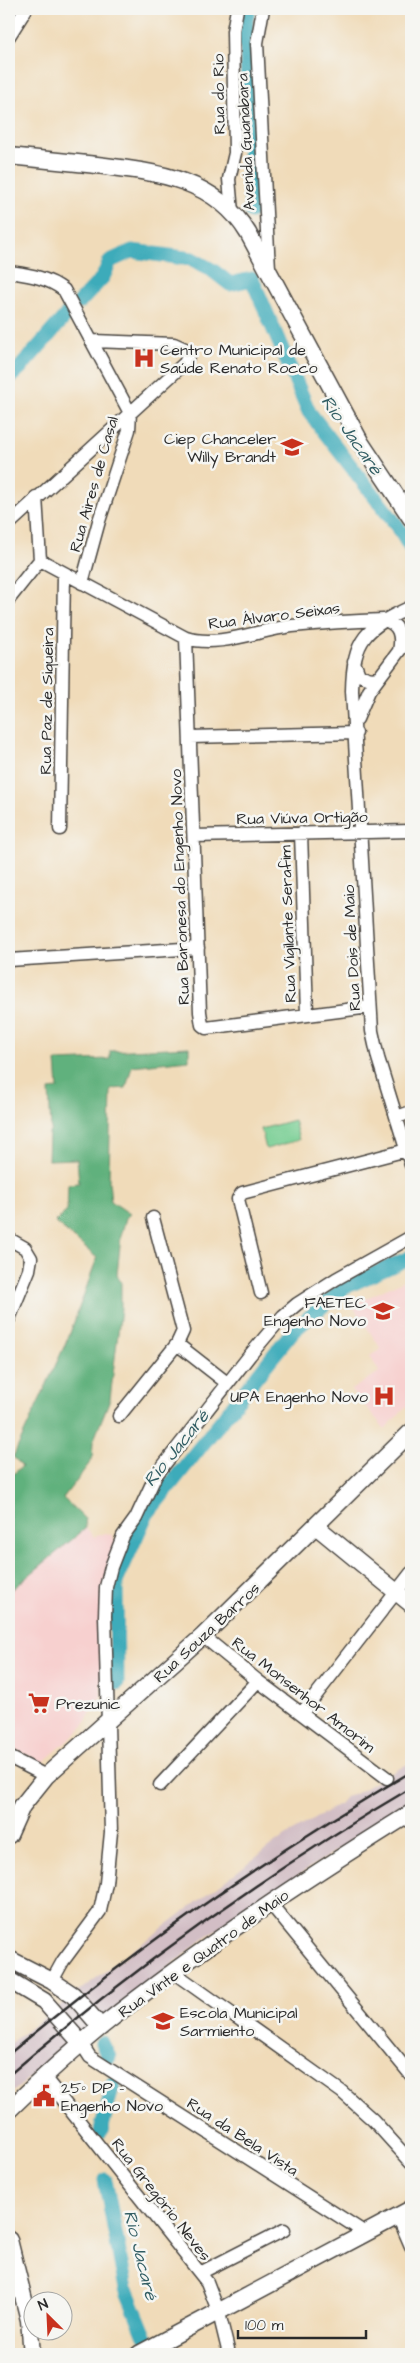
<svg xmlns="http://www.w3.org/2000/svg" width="420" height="2363" viewBox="0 0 420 2363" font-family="'Architects Daughter',sans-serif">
<rect width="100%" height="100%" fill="#f6f6f2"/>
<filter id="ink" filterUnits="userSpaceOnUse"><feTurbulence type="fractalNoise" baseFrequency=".02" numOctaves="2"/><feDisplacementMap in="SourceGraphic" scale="10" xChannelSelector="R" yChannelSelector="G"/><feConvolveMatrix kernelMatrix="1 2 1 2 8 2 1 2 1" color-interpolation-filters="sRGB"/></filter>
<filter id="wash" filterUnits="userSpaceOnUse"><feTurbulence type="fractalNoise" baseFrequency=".0096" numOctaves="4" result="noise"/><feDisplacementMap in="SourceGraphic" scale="20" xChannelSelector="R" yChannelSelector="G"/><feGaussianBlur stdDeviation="1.12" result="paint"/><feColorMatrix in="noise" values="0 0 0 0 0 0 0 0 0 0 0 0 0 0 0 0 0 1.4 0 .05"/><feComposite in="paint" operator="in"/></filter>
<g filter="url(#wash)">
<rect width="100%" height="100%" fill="#f0dbb9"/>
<!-- built -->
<path fill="#f7d0cf" d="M 411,1277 L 411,1402 L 385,1429 L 351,1390 L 379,1372 L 370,1356 L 381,1349 L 352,1305 Z
M 86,1528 L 94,1537 L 106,1533 L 112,1535 L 115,1540 L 116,1551 L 103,1594 L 101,1696 L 81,1729 L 42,1763 L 9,1746 L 9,1592 Z"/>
<!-- industrial -->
<path fill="#d2bec5" d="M 411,1762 L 411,1803 L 267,1895 L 205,1938 L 9,2095 L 9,2045 L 13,2041 L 279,1840 L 339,1804 L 345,1797 L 353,1795 Z"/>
<!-- green -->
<path fill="#77ce93" stroke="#517c5f" d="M 294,1120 L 299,1140 L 266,1149 L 261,1129 Z"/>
<!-- forest -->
<path fill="#61b17d" stroke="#466e54" d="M 189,1047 L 189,1060 L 132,1066 L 126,1088 L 111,1089 L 109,1181 L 111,1201 L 130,1214 L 126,1218 L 121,1236 L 117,1275 L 121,1283 L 121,1309 L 110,1399 L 93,1442 L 92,1460 L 63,1498 L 85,1519 L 86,1528 L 9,1592 L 9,1478 L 22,1466 L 13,1457 L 69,1336 L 97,1258 L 55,1222 L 67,1211 L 68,1184 L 79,1183 L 77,1159 L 48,1160 L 49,1132 L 51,1131 L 49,1090 L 58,1089 L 56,1061 L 110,1059 L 110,1051 Z"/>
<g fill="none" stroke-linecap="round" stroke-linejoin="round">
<!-- river -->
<path stroke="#3cabba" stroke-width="15" d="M 249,9 L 246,19 L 251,211
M 80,302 L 103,277 L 110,261 L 132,251 L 192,259 L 212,270 L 230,284 L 252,279 L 309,412 L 398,527 L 411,549
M 9,378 L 20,368 L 69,312
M 117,1683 L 116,1582 L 146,1515 L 293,1331 L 345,1287 L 411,1257
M 102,2043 L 109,2057
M 101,2131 L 113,2084
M 105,2180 L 126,2289 L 146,2338"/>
</g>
</g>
<g filter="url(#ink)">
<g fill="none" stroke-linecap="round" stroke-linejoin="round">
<!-- minor casing -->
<g stroke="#494540" stroke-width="15">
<path id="minor" d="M 263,9 L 257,43 L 269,269
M 9,36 L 26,9
M 232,212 L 229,179 L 235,153 L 233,31 L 237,9
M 9,272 C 29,275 47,277 64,290 L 130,413 L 129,430 L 99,521 L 82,583
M 9,524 L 185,363 L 188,356 L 185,349 L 174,344 L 93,341
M 40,560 L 186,638 C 219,648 258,630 292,626 C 322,623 353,621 383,620 C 400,623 402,637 399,651
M 9,599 L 40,560 L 36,497
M 411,607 C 366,628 353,638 352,691 L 372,1031 L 378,1058 L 411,1165
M 186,638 L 200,1012 L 202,1025 L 206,1028 L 370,1007
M 354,662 L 359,675 L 371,679 L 378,678
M 357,719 L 369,691 L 411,635
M 190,737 L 356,733
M 60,829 L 64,574
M 301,833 L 307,1014
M 194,836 L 411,831
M 9,960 L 198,948
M 397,1117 L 411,1112
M 9,1239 L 25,1248 L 31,1258 L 29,1270 L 9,1319
M 261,1293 L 238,1199 L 242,1193 L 407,1150
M 177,1344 L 227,1383
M 119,1416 L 177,1344 L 183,1331 L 153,1218
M 203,1636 L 258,1681 L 387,1778
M 302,1713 L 411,1573
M 9,1757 L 46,1776
M 160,1785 L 258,1681
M 270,1903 L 411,2075
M 173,1972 L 342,2092 L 373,2120 L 411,2162
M 52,1981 L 63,1961 L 100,1911 L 106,1883 L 111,1832 L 105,1616 L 106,1587 L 111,1567 L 123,1536 L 136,1518 L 156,1475 L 250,1355 L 283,1316 L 297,1304 L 336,1279 L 411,1237
M 81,2043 L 90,2057 L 367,2234
M 44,2077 L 207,2282 L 219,2313 L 229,2354
M 398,2216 L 411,2246
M 200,2273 L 284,2230"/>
</g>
<!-- major casing -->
<g stroke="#494540" stroke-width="19">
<path id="major" d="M 9,156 C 38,159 67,162 97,165 C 155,172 215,178 248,233 L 361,443 L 411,518
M 317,1527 L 411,1604
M 9,1835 L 22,1806 L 46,1776 L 203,1636 L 411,1432
M 9,1959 L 52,1981 L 73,1995 L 101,2027
M 9,1980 L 44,2001 L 81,2043
M 9,2110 C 39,2081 70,2052 102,2026 C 200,1948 305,1879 411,1813
M 9,2240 L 29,2320 L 32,2354
M 139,2354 L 411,2209"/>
</g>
<!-- minor -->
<use href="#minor" stroke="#fff" stroke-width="12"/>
<!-- major -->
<use href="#major" stroke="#fff" stroke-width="16"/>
<!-- rail -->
<path stroke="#2b2b2b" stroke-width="2.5" d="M 9,2054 C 137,1947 267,1856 411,1772
M 9,2075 C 134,1967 268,1872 411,1788"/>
</g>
</g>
<!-- icons -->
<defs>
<g id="hospital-bare" transform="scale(1.725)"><path d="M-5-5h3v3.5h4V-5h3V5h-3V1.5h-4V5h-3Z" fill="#c8321e" stroke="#f6f6f2" stroke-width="2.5" paint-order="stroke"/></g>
<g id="school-bare" transform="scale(1.725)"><path d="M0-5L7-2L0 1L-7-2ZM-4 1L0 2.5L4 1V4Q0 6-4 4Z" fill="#c8321e" stroke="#f6f6f2" stroke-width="2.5" paint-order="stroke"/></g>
<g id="supermarket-bare" transform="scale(1.725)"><path d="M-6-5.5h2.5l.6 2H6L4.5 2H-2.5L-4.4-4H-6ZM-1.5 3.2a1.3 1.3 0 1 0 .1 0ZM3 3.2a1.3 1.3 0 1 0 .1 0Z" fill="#c8321e" stroke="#f6f6f2" stroke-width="2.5" paint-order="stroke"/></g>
<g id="civic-bare" transform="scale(1.725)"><path d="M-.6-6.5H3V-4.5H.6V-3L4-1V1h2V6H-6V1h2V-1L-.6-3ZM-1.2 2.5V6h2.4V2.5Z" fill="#c8321e" stroke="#f6f6f2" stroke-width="2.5" paint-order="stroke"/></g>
</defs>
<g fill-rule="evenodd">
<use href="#hospital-bare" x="144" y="358"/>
<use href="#school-bare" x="292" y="447"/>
<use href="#school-bare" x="383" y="1311"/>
<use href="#hospital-bare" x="384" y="1396"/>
<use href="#supermarket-bare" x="39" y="1703"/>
<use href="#school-bare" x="163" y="2021"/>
<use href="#civic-bare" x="44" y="2096"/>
</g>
<g text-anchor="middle" stroke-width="5" stroke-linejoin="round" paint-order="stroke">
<!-- street labels -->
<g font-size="16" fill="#2b2b2b" stroke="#f6f6f2">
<text transform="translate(218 94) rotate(-91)" y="6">Rua do Rio</text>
<text transform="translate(245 142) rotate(-93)" y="6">Avenida Guanabara</text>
<text transform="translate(93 484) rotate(-74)" y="6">Rua Aires de Casal</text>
<text transform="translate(274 615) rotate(-7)" y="6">Rua Álvaro Seixas</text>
<text transform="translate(46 701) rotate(-89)" y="6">Rua Paz de Siqueira</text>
<text transform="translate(302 817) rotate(-1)" y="6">Rua Viúva Ortigão</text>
<text transform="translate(179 887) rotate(-92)" y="6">Rua Baronesa do Engenho Novo</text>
<text transform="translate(287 924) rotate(-92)" y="6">Rua Vigilante Serafim</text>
<text transform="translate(351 948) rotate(-93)" y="6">Rua Dois de Maio</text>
<text transform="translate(206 1632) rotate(-43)" y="6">Rua Souza Barros</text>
<text transform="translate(304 1694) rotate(38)" y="6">Rua Monsenhor Amorim</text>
<text transform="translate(203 1953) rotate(-36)" y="6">Rua Vinte e Quatro de Maio</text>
<text transform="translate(243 2136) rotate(33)" y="6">Rua da Bela Vista</text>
<text transform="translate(162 2199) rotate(52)" y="6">Rua Gregório Neves</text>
</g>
<!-- poi labels -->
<g font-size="16" fill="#2b2b2b" stroke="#f6f6f2" text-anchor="start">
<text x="160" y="355">Centro Municipal de<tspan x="160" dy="18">Saúde Renato Rocco</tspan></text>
<text x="276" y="444" text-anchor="end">Ciep Chanceler<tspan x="276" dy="18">Willy Brandt</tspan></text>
<text x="366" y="1308" text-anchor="end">FAETEC<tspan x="366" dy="18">Engenho Novo</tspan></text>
<text x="368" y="1402" text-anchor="end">UPA Engenho Novo</text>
<text x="56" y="1709">Prezunic</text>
<text x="180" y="2018">Escola Municipal<tspan x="180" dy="18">Sarmiento</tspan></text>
<text x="61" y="2093">25º DP -<tspan x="61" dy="18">Engenho Novo</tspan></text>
</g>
<!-- water labels -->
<g font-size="18" font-style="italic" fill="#325e64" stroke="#f6f6f2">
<text transform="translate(352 435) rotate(55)" y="6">Rio Jacaré</text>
<text transform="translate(176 1448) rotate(-51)" y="6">Rio Jacaré</text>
<text transform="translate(141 2255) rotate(76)" y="6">Rio Jacaré</text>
</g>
</g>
<!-- margin -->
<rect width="420" height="2363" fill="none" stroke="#f6f6f2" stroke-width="30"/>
<!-- north arrow -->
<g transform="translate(48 2316) rotate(336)"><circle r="24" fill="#f6f6f2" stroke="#a5a5a2"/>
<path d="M0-4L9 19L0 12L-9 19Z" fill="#c8321e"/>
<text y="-8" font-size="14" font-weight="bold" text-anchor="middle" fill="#2b2b2b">N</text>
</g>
<!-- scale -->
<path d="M238 2330v8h128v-8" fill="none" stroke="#2b2b2b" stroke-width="2.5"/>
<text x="245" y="2330" font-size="15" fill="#2b2b2b" stroke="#f6f6f2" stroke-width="4" paint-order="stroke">100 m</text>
</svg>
